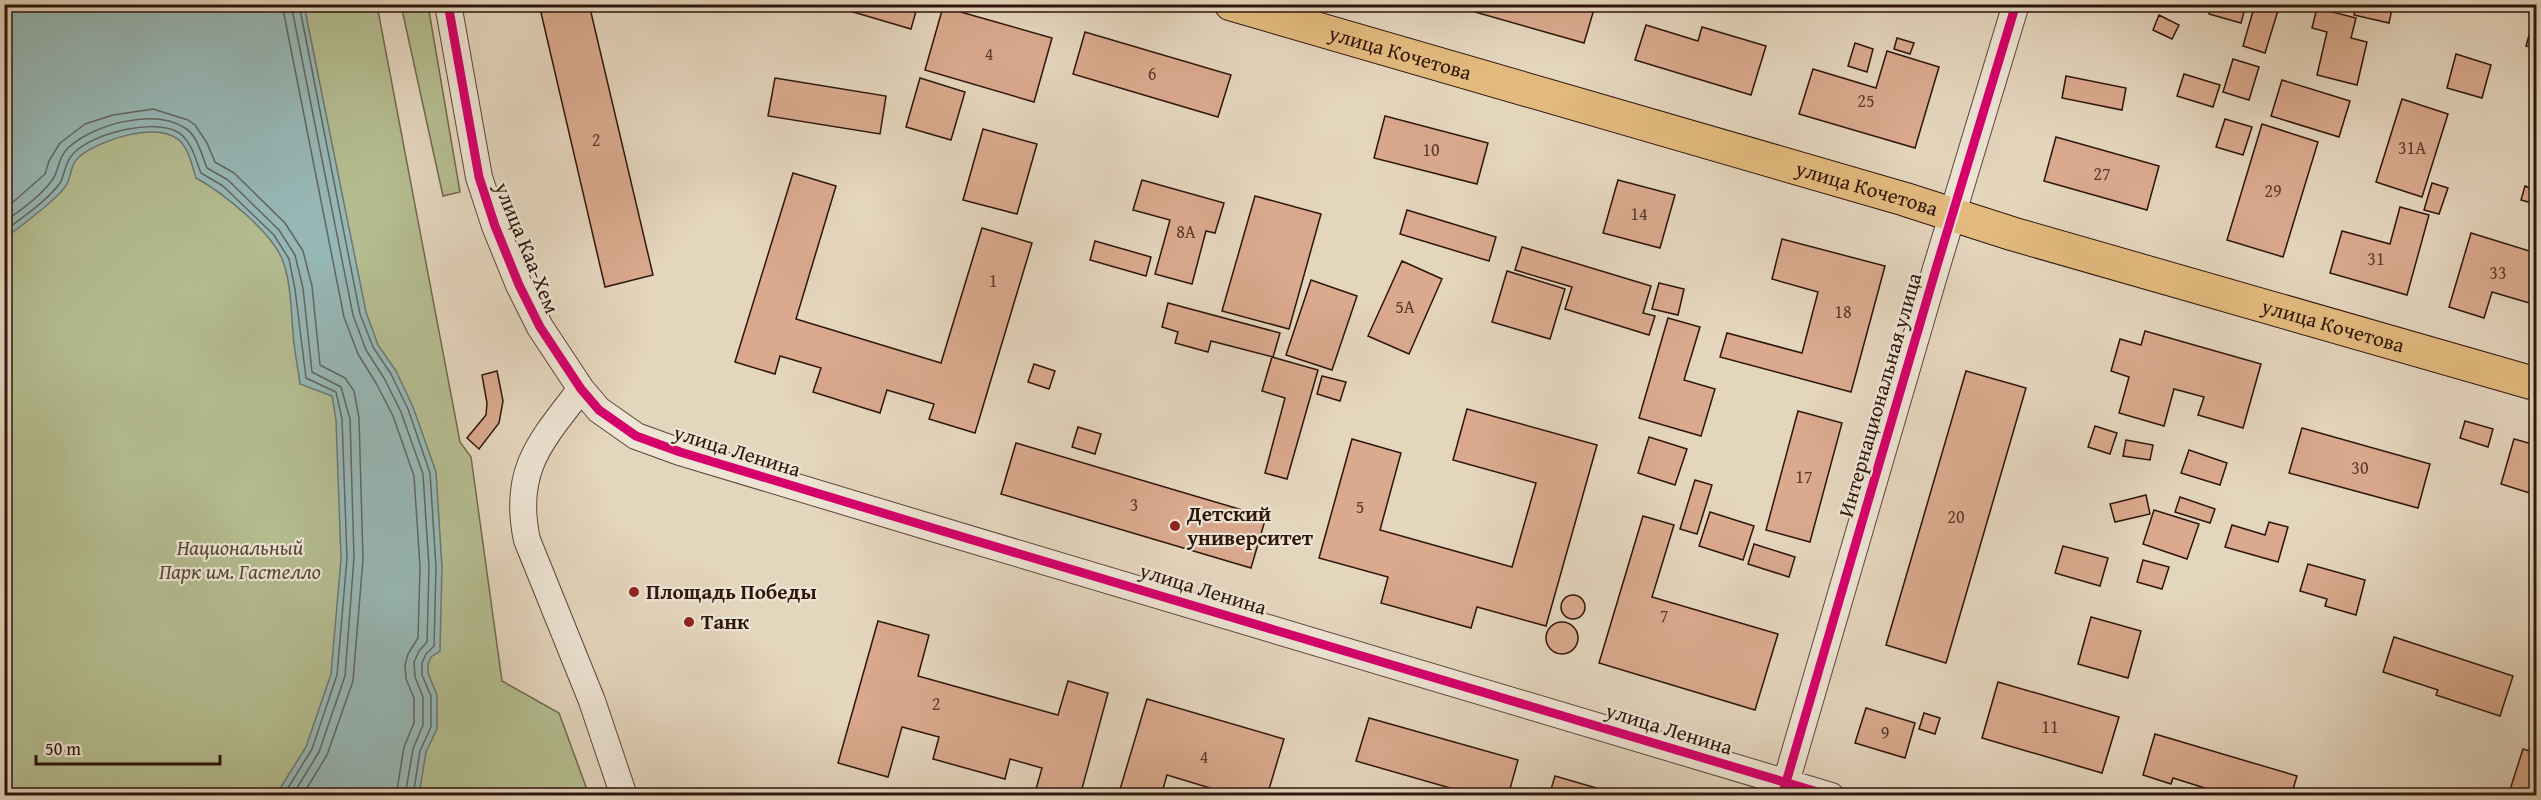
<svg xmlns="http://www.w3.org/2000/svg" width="2541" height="800" viewBox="0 0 2541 800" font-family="'Gentium Book Plus',serif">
<rect width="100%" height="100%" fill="#e4d5bd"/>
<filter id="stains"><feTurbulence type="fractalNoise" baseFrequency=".00333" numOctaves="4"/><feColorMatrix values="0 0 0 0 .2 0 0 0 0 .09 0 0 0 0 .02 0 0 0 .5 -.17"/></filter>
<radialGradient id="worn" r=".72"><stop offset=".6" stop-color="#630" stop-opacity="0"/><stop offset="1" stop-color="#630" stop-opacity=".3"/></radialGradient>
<!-- green -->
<path fill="#b4bd91" stroke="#71694e" stroke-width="1.5" d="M 5,5 L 377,5 L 460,442 L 471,457 L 502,681 L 559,713 L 589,795 L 5,796 Z
M 401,5 L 428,5 L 460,192 L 443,196 Z"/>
<!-- water -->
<path fill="#97b8b7" stroke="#6d7772" stroke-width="1.5" d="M 10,5 L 304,5 L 366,312 L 378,345 L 396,371 L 413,407 L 436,472 L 442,567 L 440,651 L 431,657 L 428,664 L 428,673 L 437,695 L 437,729 L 426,752 L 419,795 L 276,795 L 306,747 L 331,674 L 341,559 L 336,420 L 332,396 L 300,384 C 298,367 294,350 293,333 C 291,310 291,286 284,264 C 275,234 222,192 196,178 C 192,166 189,149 179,140 C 156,121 100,140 80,156 C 70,164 72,174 67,184 C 60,198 18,228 5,238 L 4,26 Z"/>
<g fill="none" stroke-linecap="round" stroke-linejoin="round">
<!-- shore -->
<path stroke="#626661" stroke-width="1.5" d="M 282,4 L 344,317 L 358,354 L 376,383 L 393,416 L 414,476 L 420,567 L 418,638 L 408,654 L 405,665 L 406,679 L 414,698 L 414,723 L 404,747 L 396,796
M 291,4 L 353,315 L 366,350 L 384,378 L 401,412 L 423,474 L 429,567 L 427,642 L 419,651 L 414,662 L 415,677 L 423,697 L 423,725 L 413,749 L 405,796
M 299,4 L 360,314 L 373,347 L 391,374 L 408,409 L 430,473 L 436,567 L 434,646 L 426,654 L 422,663 L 422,675 L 431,696 L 431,727 L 420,751 L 413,796
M 4,210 L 45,174 L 49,161 L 60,143 L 85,124 L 113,115 L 153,109 L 188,120 L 195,125 L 207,143 L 215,162 L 234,173 L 285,223 L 303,251 L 312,286 L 320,365 L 345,378 L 354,391 L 359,418 L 363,559 L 353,681 L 327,755 L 302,796
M 4,222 C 21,210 41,196 53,179 C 59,170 58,157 69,147 C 95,124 154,108 185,128 C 198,136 202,156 207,168 L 228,180 L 279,230 L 295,255 L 303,288 L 312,372 L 341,387 L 350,419 L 354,558 L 345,676 L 319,752 L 292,796
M 4,231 C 22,218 48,200 60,183 C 65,175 64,163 73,154 C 91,133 162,115 183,136 C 193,146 196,161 201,173 L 223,186 L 274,235 L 289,259 L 295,289 L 306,378 L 336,392 L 342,419 L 347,558 L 337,675 L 312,749 L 283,796"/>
</g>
<!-- building -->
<path fill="#daa98e" stroke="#2e150b" stroke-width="1.5" d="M 539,4 L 589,4 L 653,275 L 605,287 Z
M 826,4 L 918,4 L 911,29 Z
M 1478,4 L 1591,4 L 1595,6 L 1584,43 L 1475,12 Z
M 2212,4 L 2246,4 L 2241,23 L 2209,14 Z
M 2255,4 L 2280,4 L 2265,53 L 2243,46 Z
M 2356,4 L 2393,4 L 2389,23 L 2354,15 Z
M 943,7 L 1052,38 L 1034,102 L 925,70 Z
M 2317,8 L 2356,18 L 2351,38 L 2367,42 L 2357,85 L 2317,75 L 2327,32 L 2312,28 Z
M 2536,11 L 2536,49 L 2526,46 Z
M 2159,15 L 2179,25 L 2172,39 L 2153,30 Z
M 1646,25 L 1698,41 L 1702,27 L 1766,46 L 1751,95 L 1635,60 Z
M 1085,32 L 1231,75 L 1218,117 L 1073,74 Z
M 1897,38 L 1914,43 L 1910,54 L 1894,49 Z
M 1855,43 L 1873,49 L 1867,72 L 1848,66 Z
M 1887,51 L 1939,67 L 1915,148 L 1799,114 L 1813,69 L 1876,88 Z
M 2456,54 L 2491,65 L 2482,98 L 2447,88 Z
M 2233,59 L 2259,67 L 2249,100 L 2223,92 Z
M 2184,74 L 2220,85 L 2213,107 L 2177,96 Z
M 2066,76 L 2126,88 L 2122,110 L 2062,98 Z
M 775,78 L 886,96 L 880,134 L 768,116 Z
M 920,78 L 965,92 L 951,140 L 906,127 Z
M 2282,80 L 2350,101 L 2339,137 L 2271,116 Z
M 2402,99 L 2448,114 L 2422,197 L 2376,182 Z
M 1385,116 L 1488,143 L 1477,184 L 1374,158 Z
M 2225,119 L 2252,127 L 2243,155 L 2216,147 Z
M 2262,124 L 2318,142 L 2283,257 L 2227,240 Z
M 983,129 L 1037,144 L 1017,214 L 963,200 Z
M 2056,137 L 2159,166 L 2147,210 L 2044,181 Z
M 793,173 L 836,186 L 796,319 L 941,363 L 982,228 L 1032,243 L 975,433 L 929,419 L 934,404 L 887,390 L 880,413 L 813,392 L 821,368 L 780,356 L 775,374 L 735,362 Z
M 1142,180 L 1224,203 L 1215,233 L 1206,231 L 1192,284 L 1155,274 L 1170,220 L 1133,210 Z
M 1618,180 L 1675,195 L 1660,248 L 1603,233 Z
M 2432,183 L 2448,188 L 2439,214 L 2424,210 Z
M 2525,186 L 2536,190 L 2532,203 L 2521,200 Z
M 1255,196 L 1321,214 L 1289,329 L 1222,311 Z
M 2400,207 L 2429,215 L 2407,295 L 2330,273 L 2342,231 L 2390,244 Z
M 1407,210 L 1496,237 L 1489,261 L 1400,234 Z
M 2471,233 L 2536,253 L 2536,305 L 2492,292 L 2484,318 L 2449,307 Z
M 1782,239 L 1885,266 L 1851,392 L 1720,357 L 1727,333 L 1802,353 L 1818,292 L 1772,279 Z
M 1095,241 L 1151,257 L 1146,276 L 1090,260 Z
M 1522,247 L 1651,286 L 1643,313 L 1655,316 L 1649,335 L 1565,309 L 1572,287 L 1515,270 Z
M 1402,261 L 1442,279 L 1409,354 L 1368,336 Z
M 1507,271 L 1565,289 L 1550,339 L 1492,322 Z
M 1311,280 L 1357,296 L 1332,370 L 1286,355 Z
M 1659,283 L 1684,289 L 1678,315 L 1652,309 Z
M 1168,303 L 1280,333 L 1273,357 L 1211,341 L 1208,352 L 1175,343 L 1178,332 L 1162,327 Z
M 1668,318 L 1700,327 L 1684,380 L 1715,389 L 1701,436 L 1639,418 Z
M 2145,331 L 2261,364 L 2243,428 L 2198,415 L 2204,397 L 2174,389 L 2164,426 L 2119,413 L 2129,377 L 2111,371 L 2120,339 L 2141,345 Z
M 1272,357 L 1318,370 L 1287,479 L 1265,473 L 1285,398 L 1262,391 Z
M 1034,364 L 1055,371 L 1049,389 L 1028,382 Z
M 497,371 L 503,401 L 499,423 L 479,449 L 467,438 L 486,415 L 487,403 L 482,375 Z
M 1966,371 L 2026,388 L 1946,663 L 1886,645 Z
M 1322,376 L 1346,382 L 1340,401 L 1317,394 Z
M 1467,409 L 1597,445 L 1546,626 L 1477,607 L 1471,628 L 1381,603 L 1388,577 L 1319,558 L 1352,439 L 1401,453 L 1380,530 L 1512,567 L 1536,483 L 1453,460 Z
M 1798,411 L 1842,423 L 1810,542 L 1766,530 Z
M 2465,421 L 2493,429 L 2488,447 L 2460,438 Z
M 2095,426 L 2117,433 L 2110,454 L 2088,447 Z
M 1078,427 L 1101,434 L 1095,454 L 1072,447 Z
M 2302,428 L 2430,464 L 2418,508 L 2289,473 Z
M 1649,437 L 1687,449 L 1675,485 L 1638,473 Z
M 2514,439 L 2536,445 L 2536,495 L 2501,484 Z
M 2126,440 L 2153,445 L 2150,460 L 2123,456 Z
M 1016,443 L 1266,517 L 1251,568 L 1001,494 Z
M 2189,450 L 2227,463 L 2220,485 L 2181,473 Z
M 1695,480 L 1712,485 L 1697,534 L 1680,529 Z
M 2146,495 L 2150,514 L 2115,522 L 2110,504 Z
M 2180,497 L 2215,509 L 2210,523 L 2175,512 Z
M 2154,510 L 2199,524 L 2187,559 L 2143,544 Z
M 1710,512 L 1754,526 L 1743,560 L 1699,546 Z
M 1643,516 L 1674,525 L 1652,597 L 1778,634 L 1755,710 L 1599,663 Z
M 2269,522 L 2288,527 L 2278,562 L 2225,547 L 2232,525 L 2265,535 Z
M 1754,544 L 1795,557 L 1789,577 L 1748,564 Z
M 2063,546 L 2108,558 L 2100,586 L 2055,573 Z
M 2143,560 L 2169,567 L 2162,589 L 2137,582 Z
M 2308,564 L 2365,580 L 2356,615 L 2325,606 L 2327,599 L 2300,591 Z
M1561 607a12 12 0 1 1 24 0a12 12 0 1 1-24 0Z
M 2091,617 L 2141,631 L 2128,678 L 2078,664 Z
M 878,621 L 929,635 L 918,676 L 1058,715 L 1068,681 L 1108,693 L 1080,796 L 1034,796 L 1042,768 L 1010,759 L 1005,779 L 933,759 L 939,737 L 902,727 L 888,777 L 838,763 Z
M1546 638a16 16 0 1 1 32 0a16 16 0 1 1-32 0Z
M 2394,637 L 2513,676 L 2500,716 L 2436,695 L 2438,690 L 2383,672 Z
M 1998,682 L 2119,717 L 2102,773 L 1982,738 Z
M 1147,699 L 1284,739 L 1267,796 L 1219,796 L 1220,791 L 1167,775 L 1161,796 L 1118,796 Z
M 1866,708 L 1915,723 L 1905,758 L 1855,743 Z
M 1924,713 L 1940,718 L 1935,734 L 1919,729 Z
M 1369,718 L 1518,760 L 1508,796 L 1478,796 L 1356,761 Z
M 2155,734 L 2297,776 L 2291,796 L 2230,796 L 2173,778 L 2171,784 L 2143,775 Z
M 2523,749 L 2536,753 L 2536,796 L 2508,796 Z
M 1555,776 L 1624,796 L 1549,796 Z"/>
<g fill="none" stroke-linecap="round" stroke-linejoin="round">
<!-- minor casing -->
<g stroke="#5c4538" stroke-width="28">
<path id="minor" d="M 448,4 L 479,177 L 495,226 L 519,285 L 540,327 L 581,389 L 599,410 L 636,436 L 680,452 L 936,529 L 1831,796
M 581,389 C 541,441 512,470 527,540 L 592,701 L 624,796
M 1782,796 L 1935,272 L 2016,4"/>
</g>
<!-- major casing -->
<g stroke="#2e150b" stroke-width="35">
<g id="major">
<path id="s1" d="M 1231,4 L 1904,199 L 2013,234 L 2536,384"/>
</g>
</g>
<!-- minor -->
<use href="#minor" stroke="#ede4d4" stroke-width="26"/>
<!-- major -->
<use href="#major" stroke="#e2ba7e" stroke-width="33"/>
<!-- cycleway casing -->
<g stroke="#ede4d4" stroke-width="13">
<path id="cycleway" d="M 448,4 L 479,177 L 495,226 L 519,285 L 540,327 L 581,389 L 599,410 L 636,436 L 680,452 L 936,529 L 1831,796
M 1782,796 L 1935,272 L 2016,4"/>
</g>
<!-- cycleway -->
<use href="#cycleway" stroke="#d6006c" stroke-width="9"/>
</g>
<!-- markers -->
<g fill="#8f2418" stroke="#ede4d4" stroke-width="2">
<circle cx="1175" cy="526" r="6"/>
<circle cx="634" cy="592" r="6"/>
<circle cx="689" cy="622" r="6"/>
</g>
<g text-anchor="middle" stroke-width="4.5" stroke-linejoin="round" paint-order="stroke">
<!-- number labels -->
<g font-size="18" fill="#593a2c">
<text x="989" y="60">4</text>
<text x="1152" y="80">6</text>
<text x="1866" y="107">25</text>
<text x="596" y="146">2</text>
<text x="2412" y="154">31А</text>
<text x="1431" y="156">10</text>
<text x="2102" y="180">27</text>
<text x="2273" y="197">29</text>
<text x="1639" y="220">14</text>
<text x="1186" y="238">8А</text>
<text x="2376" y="265">31</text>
<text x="2498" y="279">33</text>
<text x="993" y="287">1</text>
<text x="1405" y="313">5А</text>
<text x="1843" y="318">18</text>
<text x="2360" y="474">30</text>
<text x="1804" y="483">17</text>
<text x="1134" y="511">3</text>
<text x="1360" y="513">5</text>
<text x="1956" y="523">20</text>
<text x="1664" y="622">7</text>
<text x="936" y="710">2</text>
<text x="2050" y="733">11</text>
<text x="1885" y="739">9</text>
<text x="1204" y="763">4</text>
</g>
<!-- street labels -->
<g font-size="21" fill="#2e150b" stroke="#ede4d4">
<text dy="7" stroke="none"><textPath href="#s1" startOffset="176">улица Кочетова</textPath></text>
<text dy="7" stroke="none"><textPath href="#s1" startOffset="662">улица Кочетова</textPath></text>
<text transform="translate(527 248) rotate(68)" y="7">улица Каа-Хем</text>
<text dy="7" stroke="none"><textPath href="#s1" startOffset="1148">улица Кочетова</textPath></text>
<text transform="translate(1880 395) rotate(-74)" y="7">Интернациональная улица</text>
<text transform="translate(737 451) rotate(17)" y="7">улица Ленина</text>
<text transform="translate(1203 589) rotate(17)" y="7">улица Ленина</text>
<text transform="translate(1669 729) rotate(17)" y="7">улица Ленина</text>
</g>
<!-- poi labels -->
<g font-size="21" font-weight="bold" fill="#2e150b" stroke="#ede4d4" text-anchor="start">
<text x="1187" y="521">Детский<tspan x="1187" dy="24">университет</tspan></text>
<text x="646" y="599">Площадь Победы</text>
<text x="701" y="629">Танк</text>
</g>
<!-- park labels -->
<g font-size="21" font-style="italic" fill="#564733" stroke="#ede4d4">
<text x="240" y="555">Национальный<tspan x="240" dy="24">Парк им. Гастелло</tspan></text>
</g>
</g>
<!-- margin -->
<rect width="2541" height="800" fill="none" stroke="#e4d5bd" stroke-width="24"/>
<rect x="6" y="6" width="2529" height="788" fill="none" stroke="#2e150b" stroke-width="3"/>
<rect x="12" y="12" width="2517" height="776" fill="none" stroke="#2e150b" stroke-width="1.5"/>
<!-- scale -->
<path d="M36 755v9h184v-9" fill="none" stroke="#2e150b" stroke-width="3"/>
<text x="45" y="755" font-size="18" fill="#2e150b" stroke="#ede4d4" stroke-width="4.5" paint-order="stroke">50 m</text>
<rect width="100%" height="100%" filter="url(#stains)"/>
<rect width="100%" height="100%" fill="url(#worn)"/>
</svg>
